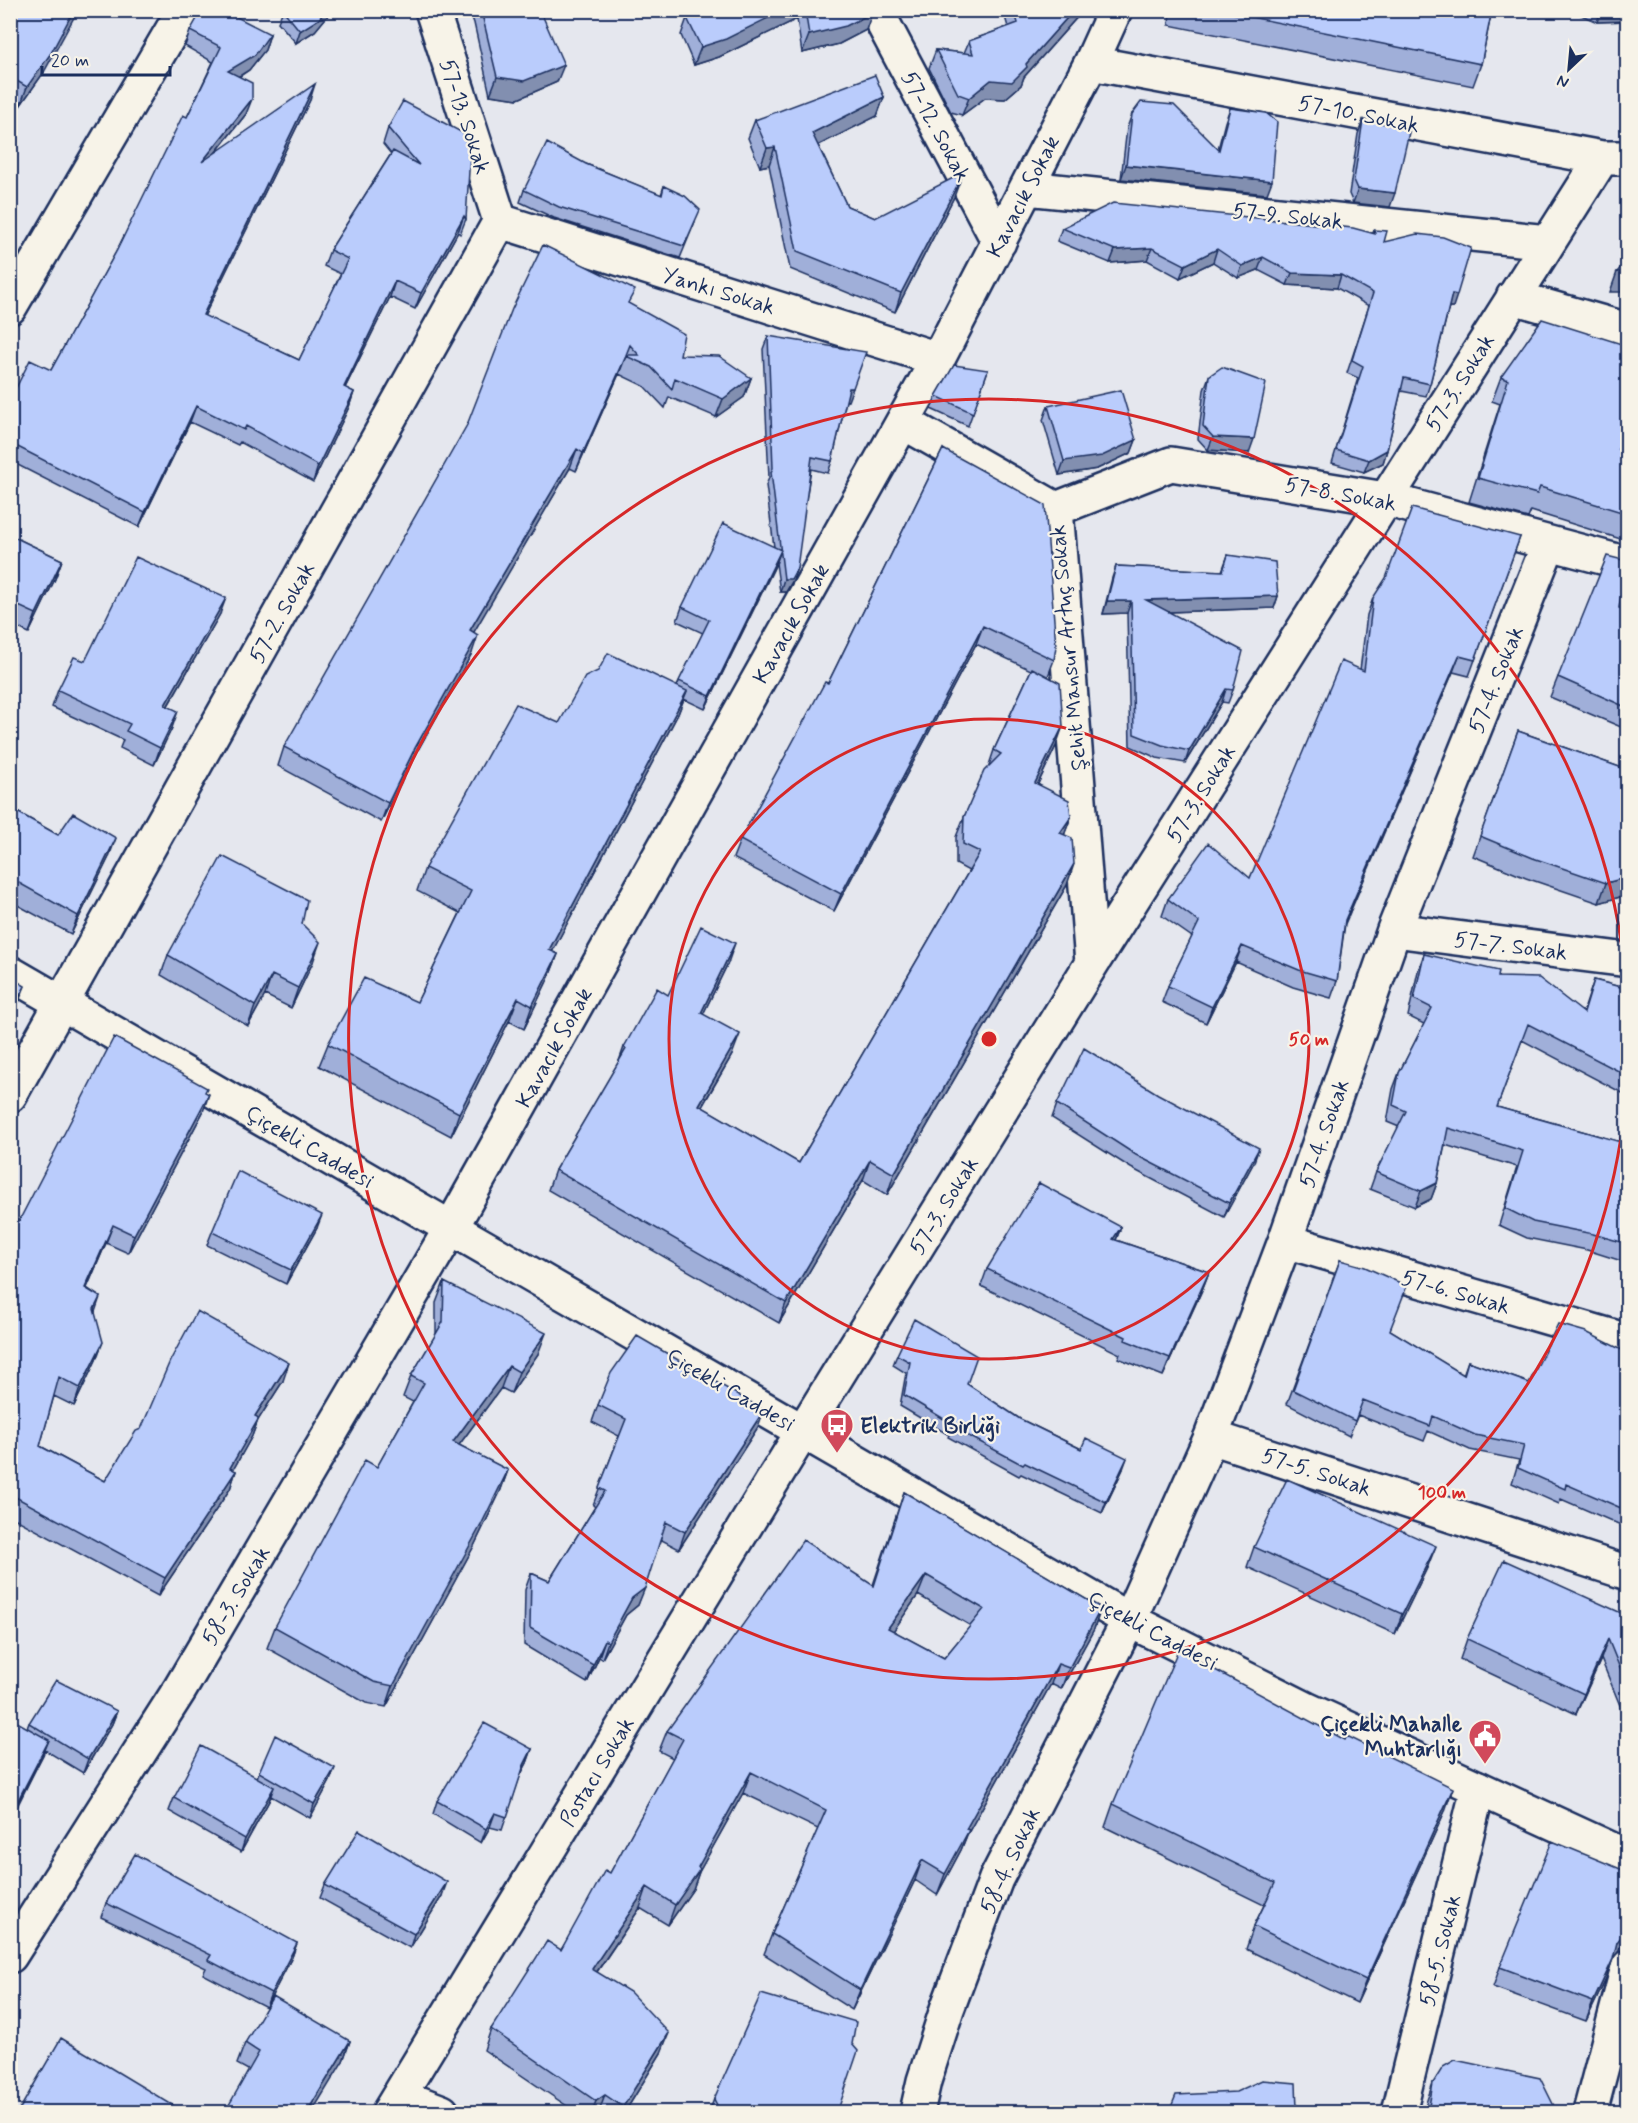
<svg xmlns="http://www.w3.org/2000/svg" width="1638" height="2123" viewBox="0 0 1638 2123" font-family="Mynerve,sans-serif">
<rect width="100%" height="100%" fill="#e5e7ee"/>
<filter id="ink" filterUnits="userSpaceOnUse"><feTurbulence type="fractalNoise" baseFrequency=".0167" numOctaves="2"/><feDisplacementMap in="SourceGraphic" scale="12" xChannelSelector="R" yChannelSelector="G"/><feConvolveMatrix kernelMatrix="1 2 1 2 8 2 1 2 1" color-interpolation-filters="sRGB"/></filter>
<g filter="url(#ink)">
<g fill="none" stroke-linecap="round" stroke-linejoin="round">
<!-- minor casing -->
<g stroke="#1b2f5e" stroke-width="38">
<path id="minor" d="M 432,10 L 500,221
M 876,10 L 999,242
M 1091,63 L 1602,158 L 1628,158
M 1027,188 L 1548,242
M 500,221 L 938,359
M 1513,297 L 1628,330
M 10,307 L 184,10
M 903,422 L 1056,509 L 1092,963
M 1056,509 L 1171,464 L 1385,499 L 1628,564
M 1394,930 L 1628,960
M 10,1095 L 500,221
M 1285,1241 L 1628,1341
M 1211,1437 L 1628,1573
M 10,1956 L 180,1689 L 451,1228 L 938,359 L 1091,63 L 1115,10
M 400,2096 L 442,2112
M 389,2112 L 803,1431 L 1092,963 L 1602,158
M 917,2112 L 924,2081 L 947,2009 L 996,1879 L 1129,1620 L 1211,1437 L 1285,1241 L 1394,930 L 1549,543
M 1399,2112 L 1478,1788
M 1590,2112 L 1628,1967"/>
</g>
<!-- tertiary casing -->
<g stroke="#1b2f5e" stroke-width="38">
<path id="tertiary" d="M 10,973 L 1129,1620 L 1306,1709 L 1628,1857"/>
</g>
<!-- minor -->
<use href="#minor" stroke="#f7f3e8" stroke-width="33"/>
<!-- tertiary -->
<use href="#tertiary" stroke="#f7f3e8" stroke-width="33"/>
</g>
<!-- wall -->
<path fill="#a0afd9" stroke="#1b2f5e" stroke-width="1.5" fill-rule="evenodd" d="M 10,10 L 44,72 L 20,106 L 10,100 Z
M 283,10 L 331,10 L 330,13 L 315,31 L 296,43 L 278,22 Z
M 469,10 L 541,10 L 557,82 L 518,99 L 490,95 L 474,23 Z
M 706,10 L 871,10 L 866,30 L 839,44 L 802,53 L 797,19 L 719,57 L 694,65 L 681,35 L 687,18 Z
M 947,10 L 975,10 L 949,17 Z
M 1003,10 L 1081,10 L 1079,15 L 1024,77 L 1021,85 L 1005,99 L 985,98 L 962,115 L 951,112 L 929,68 L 936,50 L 964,53 L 969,41 L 1008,27 Z
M 1170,10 L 1492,10 L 1481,64 L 1473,86 L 1169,25 Z
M 1570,10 L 1628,10 L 1628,83 L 1627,21 L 1597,22 Z
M 190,31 L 270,34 L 265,50 L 249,70 L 239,77 L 246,114 L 216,152 L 310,100 L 204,316 L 299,360 L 341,274 L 324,266 L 330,250 L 391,154 L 383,144 L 388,128 L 466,219 L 460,234 L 458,232 L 415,309 L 390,297 L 345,388 L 354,392 L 349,407 L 313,482 L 240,442 L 238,445 L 190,422 L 139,527 L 10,461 L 10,400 L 51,370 L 117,250 L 187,117 L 213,62 L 185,46 Z
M 884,97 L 877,116 L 818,145 L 847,206 L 875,218 L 954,197 L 895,312 L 790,269 L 769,165 L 760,167 L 748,138 L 755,120 Z
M 1230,108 L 1267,194 L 1121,179 L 1127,128 L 1132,114 L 1218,149 L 1225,122 Z
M 1363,120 L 1390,207 L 1353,203 L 1349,194 L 1358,134 Z
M 586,164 L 661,195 L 664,186 L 695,222 L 680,258 L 554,218 L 520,202 L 524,190 Z
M 1062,228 L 1373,233 L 1374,230 L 1384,242 L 1453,307 L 1449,307 L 1430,384 L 1426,396 L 1401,391 L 1387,450 L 1383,463 L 1364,472 L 1332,463 L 1358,378 L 1347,373 L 1369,306 L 1337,288 L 1287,285 L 1258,270 L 1238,278 L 1213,262 L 1180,278 L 1147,260 L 1110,263 L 1057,241 Z
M 629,304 L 680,355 L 751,378 L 744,397 L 716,417 L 669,397 L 665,408 L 644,386 L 619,374 L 576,471 L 570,468 L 473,632 L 472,653 L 409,766 L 381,822 L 278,766 L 284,747 Z
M 768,336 L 848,401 L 846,400 L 832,461 L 828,473 L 811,469 L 793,580 L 786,592 L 780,592 L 776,563 L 705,709 L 684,699 L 678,714 L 552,952 L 558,954 L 549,977 L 524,1029 L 509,1021 L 451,1136 L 319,1066 L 328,1044 L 417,1002 L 460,913 L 417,891 L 425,868 L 559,723 L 677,686 L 703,633 L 677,621 L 682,607 L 774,547 L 766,485 L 769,478 L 763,349 Z
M 1628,346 L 1628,446 L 1624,451 L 1628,452 L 1627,541 L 1531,511 L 1528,518 L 1469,502 L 1500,404 L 1492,401 L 1501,377 Z
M 988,370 L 968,426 L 931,409 L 936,396 Z
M 1209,376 L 1249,453 L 1208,450 L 1198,439 L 1204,390 Z
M 1048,406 L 1136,440 L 1131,453 L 1097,469 L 1059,475 L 1043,420 Z
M 943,449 L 1054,660 L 1048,676 L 1056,746 L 1038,784 L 1071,817 L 1064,835 L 1067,885 L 887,1195 L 863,1180 L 779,1323 L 548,1190 L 555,1170 L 618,1064 L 624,1047 L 668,995 L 728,963 L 703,1014 L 732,1055 L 702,1107 L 799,1163 L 969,871 L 956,864 L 956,837 L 964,817 L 988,768 L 994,750 L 1031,670 L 976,644 L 834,911 L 733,858 L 740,840 L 828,683 Z
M 10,535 L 62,560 L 55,579 L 29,633 L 10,624 Z
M 1520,537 L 1469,676 L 1453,672 L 1345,924 L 1337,981 L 1331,998 L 1293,987 L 1236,962 L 1206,1023 L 1162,1002 L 1168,986 L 1192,937 L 1162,916 L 1168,899 L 1250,878 L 1360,670 L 1367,615 L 1373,598 Z
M 1228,555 L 1278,596 L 1274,608 L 1169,612 L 1233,690 L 1228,703 L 1222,702 L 1185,763 L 1157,758 L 1130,746 L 1127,613 L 1103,614 L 1112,578 L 1116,566 L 1222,571 Z
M 1619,608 L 1628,610 L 1628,729 L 1621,727 L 1550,697 L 1558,677 Z
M 220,614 L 168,706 L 172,728 L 154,765 L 120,748 L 123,740 L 52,707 L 58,690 L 85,661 Z
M 1518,731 L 1628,770 L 1628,900 L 1620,897 L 1599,903 L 1526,878 L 1473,856 Z
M 10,808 L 58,835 L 109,857 L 71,934 L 10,901 Z
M 302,924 L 313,962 L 291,1008 L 265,995 L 248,1026 L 161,975 L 168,955 Z
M 1424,954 L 1498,977 L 1583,1013 L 1594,980 L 1628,989 L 1628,1096 L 1522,1040 L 1497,1107 L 1628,1144 L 1628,1263 L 1587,1250 L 1527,1238 L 1499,1225 L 1517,1167 L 1445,1145 L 1437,1183 L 1431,1199 L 1415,1207 L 1370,1189 L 1376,1172 L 1399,1127 L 1387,1122 L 1393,1089 L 1399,1073 L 1424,1024 L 1408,1016 L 1418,971 Z
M 205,1092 L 203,1112 L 128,1253 L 106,1243 L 87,1288 L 100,1297 L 95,1312 L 96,1360 L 74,1406 L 54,1396 L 40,1446 L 105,1481 L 283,1381 L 258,1420 L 252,1436 L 233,1470 L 236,1471 L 230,1489 L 158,1596 L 10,1516 L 10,1227 Z
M 1057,1104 L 1254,1162 L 1224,1217 L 1131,1168 L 1052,1118 Z
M 1121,1227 L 1116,1240 L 1209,1272 L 1202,1290 L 1163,1376 L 1118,1358 L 1120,1354 L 981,1286 L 987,1269 Z
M 317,1228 L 286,1284 L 207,1245 L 212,1232 Z
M 1340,1260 L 1390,1330 L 1463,1375 L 1468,1361 L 1529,1383 L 1622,1350 L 1628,1347 L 1628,1527 L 1623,1526 L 1561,1499 L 1559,1504 L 1512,1483 L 1519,1460 L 1470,1450 L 1428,1431 L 1424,1441 L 1358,1415 L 1349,1436 L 1287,1404 Z
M 444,1282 L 538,1354 L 511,1393 L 501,1388 L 459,1445 L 508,1470 L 500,1492 L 474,1546 L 386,1707 L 366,1703 L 267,1648 L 275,1627 L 377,1467 L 413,1402 L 403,1397 L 411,1376 L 436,1335 L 436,1303 Z
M 897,1355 L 967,1384 L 1020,1419 L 1123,1469 L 1102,1513 L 1021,1474 L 1019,1476 L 948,1437 L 949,1435 L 900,1406 L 906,1373 L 893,1365 Z
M 598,1405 L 758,1427 L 679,1549 L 660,1539 L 638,1605 L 626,1615 L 602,1659 L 599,1657 L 587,1683 L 524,1645 L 525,1590 L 531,1573 L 549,1581 L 595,1507 L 593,1505 L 619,1436 L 592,1422 Z
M 904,1492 L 1101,1608 L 1094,1629 L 1061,1689 L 1051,1684 L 967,1835 L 961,1850 L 937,1895 L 915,1880 L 852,2010 L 764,1954 L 772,1934 L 818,1829 L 743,1793 L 699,1872 L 693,1889 L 668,1925 L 640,1908 L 597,1972 L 661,2053 L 625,2112 L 576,2112 L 484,2050 L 491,2029 L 561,1950 L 610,1873 L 673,1758 L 659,1751 L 667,1731 L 873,1585 ZM 918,1595 L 971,1626 L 944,1658 L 893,1631 Z
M 1254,1547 L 1428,1566 L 1395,1634 L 1247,1567 Z
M 1628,1616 L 1628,1725 L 1601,1659 L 1576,1714 L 1460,1659 L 1467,1639 Z
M 117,1711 L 112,1724 L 83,1773 L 45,1750 L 18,1805 L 13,1820 L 27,1728 L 29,1723 Z
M 532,1749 L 527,1763 L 520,1776 L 502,1830 L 490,1827 L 481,1843 L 433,1814 L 437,1801 Z
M 259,1772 L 330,1781 L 310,1818 L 271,1796 L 269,1801 L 241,1852 L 169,1811 L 174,1798 L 257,1778 Z
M 1113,1804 L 1445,1811 L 1357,2003 L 1246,1949 L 1254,1926 L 1264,1905 L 1105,1827 Z
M 1628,1872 L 1628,1930 L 1618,1952 L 1613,1958 L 1606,1979 L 1586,2021 L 1493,1987 L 1500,1967 Z
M 325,1885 L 442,1896 L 410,1948 L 320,1898 Z
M 106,1903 L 297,1943 L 292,1957 L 266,2007 L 203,1974 L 206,1968 L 101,1917 Z
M 350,2041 L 343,2061 L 248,2070 L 237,2064 L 245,2043 Z
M 1433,2083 L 1552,2112 L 1424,2112 L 1426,2103 Z
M 714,2099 L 839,2107 L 840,2112 L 709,2112 Z"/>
<!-- shaded-wall -->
<path fill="#828fb0" stroke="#1b2f5e" stroke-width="1.5" d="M 74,10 L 78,10 L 44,72 L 20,106 L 27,87 Z
M 326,10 L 331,10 L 330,13 L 315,31 L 296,43 L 300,31 Z
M 784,10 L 800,10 L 797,19 L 719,57 L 694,65 L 701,47 Z
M 951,10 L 975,10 L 949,17 Z
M 1074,10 L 1081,10 L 1079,15 L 1024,77 L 1021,85 L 1005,99 L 985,98 L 962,115 L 969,98 L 991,80 L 1026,64 Z
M 1601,10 L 1628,10 L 1627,21 L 1597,22 Z
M 872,13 L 866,30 L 839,44 L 802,53 L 809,35 Z
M 270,34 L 265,50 L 249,70 L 222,87 L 228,71 Z
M 564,65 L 557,82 L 518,99 L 490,95 L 497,77 Z
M 315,84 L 310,100 L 197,331 L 203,315 Z
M 884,97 L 877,116 L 805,152 L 812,133 Z
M 252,99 L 246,114 L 196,177 L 202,162 Z
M 775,147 L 769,165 L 760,167 L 767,148 Z
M 1126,165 L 1272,181 L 1267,194 L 1121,179 Z
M 961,178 L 954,197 L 895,312 L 901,293 Z
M 1358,189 L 1395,193 L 1390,207 L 1353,203 Z
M 464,216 L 458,232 L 415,309 L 421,293 Z
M 1152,248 L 1147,260 L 1110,263 L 1115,250 Z
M 1217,249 L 1213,262 L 1180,278 L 1185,265 Z
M 1263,257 L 1258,270 L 1238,278 L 1242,266 Z
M 1617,272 L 1628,272 L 1628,292 L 1610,292 Z
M 1292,273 L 1341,275 L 1337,288 L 1287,285 Z
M 395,281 L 390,297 L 338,402 L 344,387 Z
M 1452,294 L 1457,295 L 1453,307 L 1447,307 Z
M 626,356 L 619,374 L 576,471 L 583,453 Z
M 751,378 L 744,397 L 716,417 L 723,399 Z
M 849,388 L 853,388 L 848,401 L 844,400 Z
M 354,392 L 349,407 L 313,482 L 318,466 Z
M 196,406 L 190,422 L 139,527 L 145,512 Z
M 1628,435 L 1628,446 L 1609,473 L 1618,449 Z
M 1213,437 L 1254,439 L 1249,453 L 1208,450 Z
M 1136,440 L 1131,453 L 1097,469 L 1059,475 L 1064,461 Z
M 577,449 L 570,468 L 464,649 L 470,630 Z
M 1387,450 L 1383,463 L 1364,472 L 1369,460 Z
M 781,550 L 776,564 L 705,709 L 710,696 Z
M 62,560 L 55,579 L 29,633 L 36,614 Z
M 797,568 L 793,580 L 786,592 L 780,592 L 784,579 Z
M 1278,596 L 1274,608 L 1142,613 L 1146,600 Z
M 226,598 L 220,614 L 159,721 L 165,705 Z
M 1107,601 L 1131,601 L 1127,613 L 1103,614 Z
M 983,626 L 976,644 L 834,911 L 841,894 Z
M 478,635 L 472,653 L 409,766 L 381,822 L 388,803 L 415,748 Z
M 1459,656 L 1453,672 L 1339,936 L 1345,920 Z
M 1226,689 L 1222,702 L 1185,763 L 1189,751 Z
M 687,691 L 678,714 L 541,973 L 549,950 Z
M 178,711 L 172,728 L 154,765 L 160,748 Z
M 1063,726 L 1056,746 L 1028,804 L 1035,783 Z
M 1071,817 L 1063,838 L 1060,833 Z
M 116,838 L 109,857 L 71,934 L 78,916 Z
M 1074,864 L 1067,885 L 887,1195 L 894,1174 Z
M 1627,877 L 1620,897 L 1599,903 L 1606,883 Z
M 320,942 L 313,962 L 291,1008 L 298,988 Z
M 735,943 L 728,963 L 694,1033 L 701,1013 Z
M 1242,946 L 1236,962 L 1206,1023 L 1212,1007 Z
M 558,954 L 549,977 L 524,1029 L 532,1006 Z
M 272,975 L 265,995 L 248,1026 L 255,1006 Z
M 25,986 L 18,1004 L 10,1018 L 10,1013 Z
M 518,998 L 509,1021 L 451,1136 L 459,1113 Z
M 740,1034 L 732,1055 L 691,1125 L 699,1105 Z
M 209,1094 L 203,1112 L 128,1253 L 134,1235 Z
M 1259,1148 L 1254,1162 L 1224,1217 L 1229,1203 Z
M 870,1160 L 863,1180 L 779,1323 L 786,1303 Z
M 1437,1183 L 1431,1199 L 1415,1207 L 1421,1191 Z
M 322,1215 L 317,1228 L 286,1284 L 291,1270 Z
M 113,1225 L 106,1243 L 79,1306 L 85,1288 Z
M 1121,1227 L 1114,1245 L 1113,1239 Z
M 1209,1272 L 1202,1290 L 1163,1376 L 1170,1358 Z
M 546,1333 L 538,1354 L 511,1393 L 519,1372 Z
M 103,1342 L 96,1360 L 74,1406 L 80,1388 Z
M 289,1363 L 283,1381 L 258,1420 L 252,1436 L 224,1486 L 230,1468 L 255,1416 Z
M 509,1366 L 501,1388 L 445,1464 L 453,1442 Z
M 764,1410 L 758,1427 L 679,1549 L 685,1532 Z
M 1127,1458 L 1123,1469 L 1102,1513 L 1106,1502 Z
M 508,1470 L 500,1492 L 474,1546 L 386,1707 L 393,1686 Z
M 236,1471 L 230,1489 L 158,1596 L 165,1578 Z
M 1436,1546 L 1428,1566 L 1395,1634 L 1402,1614 Z
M 926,1575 L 918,1595 L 881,1649 L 888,1628 Z
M 645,1588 L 638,1605 L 626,1615 L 602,1659 L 608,1642 L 632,1598 Z
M 1101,1608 L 1094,1629 L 1061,1689 L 1069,1668 Z
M 1608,1639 L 1601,1659 L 1576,1714 L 1584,1694 Z
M 605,1640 L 599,1657 L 587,1683 L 593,1665 Z
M 1058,1664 L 1051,1684 L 967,1835 L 961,1850 L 937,1895 L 945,1874 L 966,1829 Z
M 117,1711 L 112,1724 L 83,1773 L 88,1759 Z
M 49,1740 L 43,1755 L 10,1818 L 16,1804 Z
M 532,1749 L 527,1763 L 519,1778 L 524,1765 Z
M 335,1768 L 330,1781 L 310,1818 L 314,1804 Z
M 751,1772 L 743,1793 L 699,1872 L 693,1889 L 668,1925 L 675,1905 L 698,1867 Z
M 274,1787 L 269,1801 L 241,1852 L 245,1839 Z
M 1453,1788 L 1445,1811 L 1357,2003 L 1366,1980 Z
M 18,1805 L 13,1820 L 10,1824 L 10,1819 Z
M 495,1813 L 490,1827 L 481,1843 L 486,1829 Z
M 922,1860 L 915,1880 L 852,2010 L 860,1990 Z
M 447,1882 L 442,1896 L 410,1948 L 414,1934 Z
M 647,1887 L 640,1908 L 585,1989 L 592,1969 Z
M 1628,1926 L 1628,1930 L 1618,1952 L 1610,1962 L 1617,1942 Z
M 297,1943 L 292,1957 L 266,2007 L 271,1993 Z
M 1613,1959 L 1606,1979 L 1586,2021 L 1593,2002 Z
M 669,2033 L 661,2053 L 625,2112 L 621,2112 L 623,2107 Z
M 350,2041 L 343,2061 L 312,2112 L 307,2112 Z
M 605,2095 L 599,2112 L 592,2112 L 596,2101 Z"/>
<!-- building -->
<path fill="#baccfc" stroke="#1b2f5e" stroke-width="1.5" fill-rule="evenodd" d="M 10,10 L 74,10 L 51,53 L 27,87 L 10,77 Z
M 202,10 L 223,10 L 270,34 L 255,55 L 228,71 L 252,83 L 252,99 L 202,162 L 315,84 L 203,315 L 299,360 L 348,259 L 330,250 L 393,151 L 419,165 L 388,128 L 403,101 L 463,133 L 470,155 L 466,219 L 464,216 L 421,293 L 395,281 L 344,387 L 354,392 L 318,466 L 246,426 L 244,430 L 196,406 L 145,512 L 10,443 L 10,400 L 30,360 L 51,370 L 117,250 L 183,115 L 187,117 L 221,47 L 190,31 Z
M 283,10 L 326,10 L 319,19 L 300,31 Z
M 481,10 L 540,10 L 564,65 L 524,81 L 497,77 Z
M 706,10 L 784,10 L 726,39 L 701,47 L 687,18 Z
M 805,10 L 871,10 L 872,13 L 846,26 L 809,35 Z
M 1014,10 L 1074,10 L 1026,64 L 1027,67 L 1012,82 L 991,80 L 969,98 L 958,94 L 936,50 L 973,54 L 969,41 L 1018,23 Z
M 1217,10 L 1492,10 L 1481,64 Z
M 875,75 L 884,97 L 812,133 L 847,206 L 875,218 L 959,175 L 961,178 L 901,293 L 797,251 L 775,147 L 767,148 L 755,120 Z
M 1141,102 L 1174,105 L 1219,150 L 1230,108 L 1266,113 L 1277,122 L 1272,181 L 1126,165 L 1132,114 Z
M 1363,120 L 1410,128 L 1395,193 L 1358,189 L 1354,180 Z
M 547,143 L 586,164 L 662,195 L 664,186 L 685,196 L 700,210 L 684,246 L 559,207 L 524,190 Z
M 1113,203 L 1353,228 L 1375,234 L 1374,230 L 1387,231 L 1384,242 L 1417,234 L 1443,237 L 1471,248 L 1457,295 L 1452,294 L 1430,384 L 1404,378 L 1387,450 L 1369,460 L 1336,450 L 1363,366 L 1352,360 L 1373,293 L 1341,275 L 1292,273 L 1263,257 L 1242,266 L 1217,249 L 1185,265 L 1152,248 L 1115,250 L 1062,228 Z
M 543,245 L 635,290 L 628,303 L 684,334 L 680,355 L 719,356 L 751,378 L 723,399 L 675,378 L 672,389 L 651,367 L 626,356 L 583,453 L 577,449 L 470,630 L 478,635 L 415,748 L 388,803 L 284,747 L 467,425 L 512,309 ZM 630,345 L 639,355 L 626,355 Z
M 1628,260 L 1628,272 L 1617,272 Z
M 1542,319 L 1628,346 L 1628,435 L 1618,449 L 1628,452 L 1628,514 L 1540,487 L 1537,494 L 1478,478 L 1508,380 L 1501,377 Z
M 768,336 L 866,352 L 853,388 L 849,388 L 832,461 L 812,457 L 797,568 L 791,579 L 784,579 L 771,472 L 773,468 Z
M 954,365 L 988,370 L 973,413 L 936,396 Z
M 1222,367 L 1266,383 L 1254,439 L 1213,437 L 1203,426 L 1209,376 Z
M 1121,390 L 1136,440 L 1102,456 L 1064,461 L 1048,406 Z
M 943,449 L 1045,505 L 1056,646 L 1054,660 L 983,626 L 841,894 L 740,840 L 825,682 L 828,683 Z
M 1412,508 L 1520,537 L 1475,660 L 1459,656 L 1345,920 L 1337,981 L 1299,970 L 1242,946 L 1212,1007 L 1168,986 L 1199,922 L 1168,899 L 1208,843 L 1250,878 L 1341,661 L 1364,671 L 1373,598 L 1386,578 Z
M 723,523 L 781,550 L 710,696 L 679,681 L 709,620 L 682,607 Z
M 10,535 L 62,560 L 36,614 L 10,602 Z
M 1228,555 L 1275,562 L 1278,596 L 1146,600 L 1243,651 L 1233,690 L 1226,689 L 1189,751 L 1162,745 L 1134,734 L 1131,601 L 1107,601 L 1116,566 L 1223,571 Z
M 1607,556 L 1627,561 L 1619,608 L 1628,610 L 1628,708 L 1558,677 Z
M 136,557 L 226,598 L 165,705 L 178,711 L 160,748 L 126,731 L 130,724 L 58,690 L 74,657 L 85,661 Z
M 608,653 L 687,691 L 549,950 L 558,954 L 532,1006 L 518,998 L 459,1113 L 328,1044 L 364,978 L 417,1002 L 471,891 L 425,868 L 516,704 L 559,723 L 585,677 L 598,671 Z
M 1032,668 L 1060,683 L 1063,726 L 1035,783 L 1069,800 L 1071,817 L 1060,833 L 1072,838 L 1074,864 L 894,1174 L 870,1160 L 786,1303 L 555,1170 L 626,1049 L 624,1047 L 657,988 L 668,995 L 701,926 L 735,943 L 701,1013 L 740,1034 L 699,1105 L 799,1163 L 980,852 L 963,844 L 964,817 L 984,771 L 1001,754 L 994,750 Z
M 1518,731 L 1628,770 L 1628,877 L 1606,883 L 1533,858 L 1480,836 Z
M 10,808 L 58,835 L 73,813 L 116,838 L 78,916 L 10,878 Z
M 222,856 L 307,900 L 302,924 L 320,942 L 298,988 L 272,975 L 255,1006 L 168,955 Z
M 1424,954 L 1499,971 L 1498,977 L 1539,978 L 1584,1013 L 1594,980 L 1628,989 L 1628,1076 L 1528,1024 L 1497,1107 L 1628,1144 L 1628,1244 L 1593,1234 L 1533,1222 L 1505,1208 L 1523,1151 L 1448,1128 L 1437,1183 L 1421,1191 L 1376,1172 L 1406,1111 L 1393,1105 L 1399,1073 L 1432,1008 L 1414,999 Z
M 10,977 L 25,986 L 10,1013 Z
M 114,1037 L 207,1088 L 205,1092 L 209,1094 L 134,1235 L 113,1225 L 85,1288 L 100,1297 L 94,1309 L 103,1342 L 80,1388 L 59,1377 L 40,1446 L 105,1481 L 136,1431 L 141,1429 L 170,1361 L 197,1311 L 289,1363 L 255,1416 L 259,1418 L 230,1468 L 236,1471 L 165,1578 L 10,1494 L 10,1227 L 15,1219 L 19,1221 Z
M 1084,1048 L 1158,1094 L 1259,1148 L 1229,1203 L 1136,1155 L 1057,1104 Z
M 238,1171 L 322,1215 L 291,1270 L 212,1232 Z
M 1039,1183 L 1121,1227 L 1113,1239 L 1209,1272 L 1170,1358 L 1125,1340 L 1126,1337 L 987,1269 Z
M 1340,1260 L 1365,1267 L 1407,1286 L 1390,1330 L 1464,1375 L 1468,1361 L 1529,1383 L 1558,1324 L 1586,1332 L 1622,1350 L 1624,1346 L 1628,1347 L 1628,1511 L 1566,1484 L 1565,1489 L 1518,1468 L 1524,1445 L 1475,1435 L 1433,1416 L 1430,1426 L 1363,1400 L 1355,1421 L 1293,1390 Z
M 444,1282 L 546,1333 L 519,1372 L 509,1366 L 453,1442 L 508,1470 L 481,1525 L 393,1686 L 374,1682 L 275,1627 L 365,1460 L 377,1467 L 424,1383 L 411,1376 L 443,1322 Z
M 914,1319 L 977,1356 L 967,1384 L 1020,1419 L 1081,1449 L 1086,1438 L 1127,1458 L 1106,1502 L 1025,1463 L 1023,1465 L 952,1427 L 954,1425 L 904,1395 L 910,1362 L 897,1355 Z
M 637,1336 L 764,1410 L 685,1532 L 666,1522 L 645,1588 L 632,1598 L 608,1642 L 605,1640 L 593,1665 L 530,1628 L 531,1573 L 549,1581 L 605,1491 L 599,1488 L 626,1419 L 598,1405 L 611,1373 Z
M 1287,1479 L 1436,1546 L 1402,1614 L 1254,1547 Z
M 904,1492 L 1101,1608 L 1069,1668 L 1058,1664 L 966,1829 L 969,1830 L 945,1874 L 922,1860 L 860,1990 L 772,1934 L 826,1810 L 751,1772 L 698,1867 L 700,1869 L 675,1905 L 647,1887 L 592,1969 L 630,1992 L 669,2033 L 623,2107 L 605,2095 L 596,2101 L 491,2029 L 547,1941 L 561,1950 L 605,1870 L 610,1873 L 683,1739 L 667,1731 L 803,1540 L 874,1586 ZM 926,1575 L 984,1609 L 944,1658 L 888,1628 Z
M 1504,1560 L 1628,1616 L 1628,1688 L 1608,1639 L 1584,1694 L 1467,1639 Z
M 1178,1650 L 1345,1740 L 1347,1736 L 1453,1788 L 1366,1980 L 1254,1926 L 1275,1883 L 1113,1804 Z
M 56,1680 L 117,1711 L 88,1759 L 29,1723 Z
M 10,1718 L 49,1740 L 16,1804 L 18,1805 L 10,1819 Z
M 484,1723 L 532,1749 L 524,1765 L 507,1817 L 495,1813 L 486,1829 L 437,1801 Z
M 275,1735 L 335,1768 L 314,1804 L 259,1772 Z
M 201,1746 L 274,1787 L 245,1839 L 174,1798 Z
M 359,1830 L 447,1882 L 414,1934 L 325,1885 Z
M 1552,1841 L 1628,1872 L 1628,1926 L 1625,1932 L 1617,1942 L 1613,1959 L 1593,2002 L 1500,1967 Z
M 135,1854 L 297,1943 L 271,1993 L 208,1960 L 211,1955 L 106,1903 Z
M 761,1994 L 856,2022 L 852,2044 L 858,2051 L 839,2107 L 840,2112 L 717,2112 L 718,2107 L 714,2099 Z
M 273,1996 L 350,2041 L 307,2112 L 225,2112 L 259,2052 L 245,2043 Z
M 61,2038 L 184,2112 L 18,2112 Z
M 1455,2060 L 1540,2078 L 1554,2106 L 1552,2112 L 1428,2112 L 1433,2083 L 1443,2067 Z
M 1262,2080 L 1296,2083 L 1297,2109 L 1300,2112 L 1169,2112 L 1176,2095 L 1236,2092 Z"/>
</g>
<!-- distance rings -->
<g fill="none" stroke="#d62828" stroke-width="3">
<circle cx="989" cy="1039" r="320"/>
<path d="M1627 1084A640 640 0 1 1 1627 994"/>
</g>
<!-- icons -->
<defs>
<g id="bus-pin" transform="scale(1.725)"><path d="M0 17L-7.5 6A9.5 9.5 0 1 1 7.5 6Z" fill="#d1495b" stroke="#f7f3e8"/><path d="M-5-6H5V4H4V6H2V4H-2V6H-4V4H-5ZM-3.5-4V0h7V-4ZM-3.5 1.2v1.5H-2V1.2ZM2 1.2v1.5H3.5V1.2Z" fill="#fff"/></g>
<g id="civic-pin" transform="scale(1.725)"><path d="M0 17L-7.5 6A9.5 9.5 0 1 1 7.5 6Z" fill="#d1495b" stroke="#f7f3e8"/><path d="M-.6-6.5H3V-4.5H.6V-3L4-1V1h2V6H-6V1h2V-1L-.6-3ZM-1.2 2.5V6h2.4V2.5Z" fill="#fff"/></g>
</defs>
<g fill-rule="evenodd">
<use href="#bus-pin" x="837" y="1425"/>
<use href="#civic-pin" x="1485" y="1736"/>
</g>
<g text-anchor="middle" stroke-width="4.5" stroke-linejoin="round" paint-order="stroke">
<!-- street labels -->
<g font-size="22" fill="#1b2f5e" stroke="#f7f3e8">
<text transform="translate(1359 113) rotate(11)" y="8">57-10. Sokak</text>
<text transform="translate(466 116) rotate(72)" y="8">57-13. Sokak</text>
<text transform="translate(937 126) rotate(62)" y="8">57-12. Sokak</text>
<text transform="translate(1022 196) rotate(-63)" y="8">Kavacık Sokak</text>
<text transform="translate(1288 215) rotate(6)" y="8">57-9. Sokak</text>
<text transform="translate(719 290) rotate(17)" y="8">Yankı Sokak</text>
<text transform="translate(1459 382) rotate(-58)" y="8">57-3. Sokak</text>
<text transform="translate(1341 493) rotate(10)" y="8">57-8. Sokak</text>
<text transform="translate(281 612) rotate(-61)" y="8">57-2. Sokak</text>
<text transform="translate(790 623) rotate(-61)" y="8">Kavacık Sokak</text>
<text transform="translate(1067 648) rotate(-95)" y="8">Şehit Mansur Artuç Sokak</text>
<text transform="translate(1495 679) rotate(-68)" y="8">57-4. Sokak</text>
<text transform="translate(1200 793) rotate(-58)" y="8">57-3. Sokak</text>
<text transform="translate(1511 945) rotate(7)" y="8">57-7. Sokak</text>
<text transform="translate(553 1047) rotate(-61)" y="8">Kavacık Sokak</text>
<text transform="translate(1323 1133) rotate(-71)" y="8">57-4. Sokak</text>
<text transform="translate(310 1146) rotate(30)" y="8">Çiçekli Caddesi</text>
<text transform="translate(943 1205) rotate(-58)" y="8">57-3. Sokak</text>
<text transform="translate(1456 1291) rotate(16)" y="8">57-6. Sokak</text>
<text transform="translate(731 1389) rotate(30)" y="8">Çiçekli Caddesi</text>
<text transform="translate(1317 1471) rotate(18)" y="8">57-5. Sokak</text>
<text transform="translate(235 1595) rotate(-59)" y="8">58-3. Sokak</text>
<text transform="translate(1153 1630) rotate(28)" y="8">Çiçekli Caddesi</text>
<text transform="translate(596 1771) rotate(-59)" y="8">Postacı Sokak</text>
<text transform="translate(1009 1860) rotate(-65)" y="8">58-4. Sokak</text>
<text transform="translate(1439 1950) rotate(-76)" y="8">58-5. Sokak</text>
</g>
<!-- poi labels -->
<g font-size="22" font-weight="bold" fill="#1b2f5e" stroke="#f7f3e8" text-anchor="start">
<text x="860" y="1433">Elektrik Birliği</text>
<text x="1462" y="1731" text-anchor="end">Çiçekli Mahalle<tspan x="1462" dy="25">Muhtarlığı</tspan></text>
</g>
</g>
<circle cx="989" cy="1039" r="9" fill="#d62828" stroke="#f7f3e8" stroke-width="3"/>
<g font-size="18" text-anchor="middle" font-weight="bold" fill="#d62828" stroke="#f7f3e8" stroke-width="4.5" stroke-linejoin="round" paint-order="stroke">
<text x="1309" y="1045">50 m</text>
<text x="1442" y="1498">100 m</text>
</g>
<!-- margin -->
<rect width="1638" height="2123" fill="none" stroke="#f7f3e8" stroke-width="36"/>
<rect x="18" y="18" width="1602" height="2087" fill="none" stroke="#1b2f5e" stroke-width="2" filter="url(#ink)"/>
<!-- north arrow -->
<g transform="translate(1569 69) rotate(206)" stroke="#f7f3e8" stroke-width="4.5" paint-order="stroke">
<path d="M0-4.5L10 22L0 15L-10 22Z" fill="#1b2f5e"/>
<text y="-9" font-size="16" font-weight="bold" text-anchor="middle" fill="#1b2f5e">N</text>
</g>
<!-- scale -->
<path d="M42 66v9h128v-9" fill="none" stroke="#1b2f5e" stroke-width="3"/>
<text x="51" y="66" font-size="18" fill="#1b2f5e" stroke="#f7f3e8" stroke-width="4.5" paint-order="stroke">20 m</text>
</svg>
